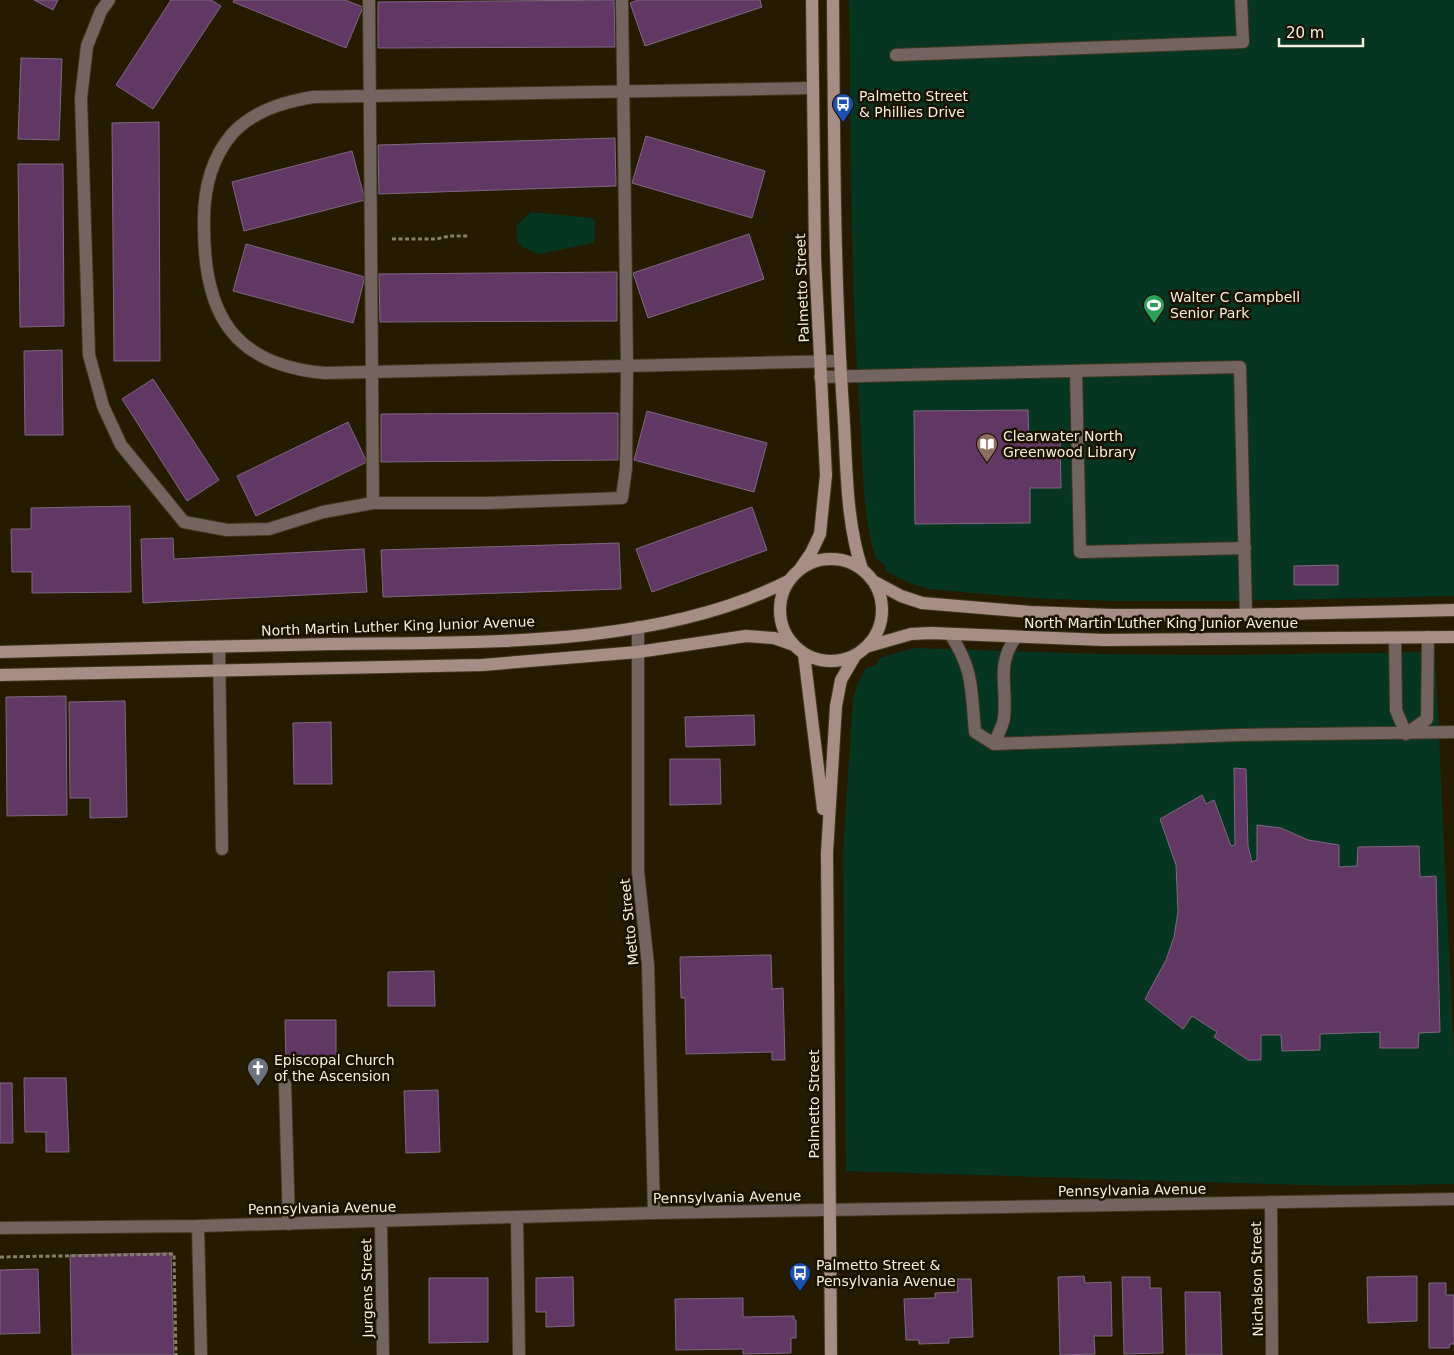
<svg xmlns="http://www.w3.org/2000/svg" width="1454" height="1355" viewBox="0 0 1454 1355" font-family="'DejaVu Sans',sans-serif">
<rect width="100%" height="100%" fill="#241b00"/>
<!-- green -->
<path fill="#063521" d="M 849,0 L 1454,0 L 1454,596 L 1232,601 L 1112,601 L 1030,598 L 929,589 L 909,583 L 886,571 L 884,564 L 876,559 C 862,517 863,462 860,417 C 850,278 851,139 849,0 Z
M 531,212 L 591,218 L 595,221 L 595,240 L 593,243 L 538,254 L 524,248 L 517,241 L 516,226 Z
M 913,648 L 1104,654 L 1219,655 L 1435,652 L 1454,1058 L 1454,1184 L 1338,1186 L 846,1171 L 843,853 L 853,698 L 857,685 L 866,668 L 876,665 L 880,658 Z"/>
<!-- building -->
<path fill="#603863" stroke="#7f6880" d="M 34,0 L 58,0 L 53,10 Z
M 171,0 L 211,0 L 221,6 L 153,109 L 116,85 Z
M 234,0 L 345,0 L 363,7 L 346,48 L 233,2 Z
M 614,0 L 615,47 L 378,48 L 378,2 Z
M 638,0 L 760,0 L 762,7 L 645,46 L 630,3 Z
M 21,58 L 62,59 L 59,140 L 18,139 Z
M 159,122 L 160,361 L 114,361 L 112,123 Z
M 646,136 L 765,171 L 752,218 L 632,183 Z
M 615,138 L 616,186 L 379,194 L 378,145 Z
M 352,151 L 365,200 L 244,231 L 232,182 Z
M 18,164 L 63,164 L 64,326 L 20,327 Z
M 749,234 L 764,279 L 648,318 L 633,273 Z
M 246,244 L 365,277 L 353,323 L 233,291 Z
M 617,272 L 617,321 L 380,322 L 379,274 Z
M 62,350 L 63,435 L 25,435 L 24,351 Z
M 153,379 L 219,480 L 187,501 L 122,399 Z
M 1028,410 L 1029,439 L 1060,438 L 1061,488 L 1030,488 L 1030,523 L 915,524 L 914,411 Z
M 647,411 L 767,443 L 754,492 L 634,460 Z
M 618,413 L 618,460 L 381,462 L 381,414 Z
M 348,422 L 367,462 L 256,516 L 237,476 Z
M 130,506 L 131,592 L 32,593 L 32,572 L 12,572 L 11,529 L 31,529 L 31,508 Z
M 752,507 L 767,550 L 652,592 L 636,549 Z
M 173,538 L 174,559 L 364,549 L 367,592 L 143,603 L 141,539 Z
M 619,543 L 621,589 L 383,597 L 381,550 Z
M 1338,565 L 1338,585 L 1294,585 L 1294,566 Z
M 66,696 L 67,815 L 7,816 L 6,697 Z
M 125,701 L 127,817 L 90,818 L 90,798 L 70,798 L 69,702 Z
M 754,715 L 755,745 L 686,747 L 685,717 Z
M 331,722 L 332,784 L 294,784 L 293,723 Z
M 670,759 L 720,759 L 721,804 L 670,805 Z
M 1234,768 L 1246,769 L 1248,846 L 1252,862 L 1257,860 L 1257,825 L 1281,828 L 1308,840 L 1339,845 L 1339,867 L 1357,866 L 1358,847 L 1419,846 L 1420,877 L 1436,876 L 1440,1032 L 1419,1033 L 1418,1048 L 1380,1048 L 1380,1032 L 1320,1034 L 1320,1050 L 1282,1051 L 1281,1035 L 1261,1035 L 1261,1060 L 1248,1060 L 1214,1037 L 1217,1032 L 1192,1016 L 1183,1029 L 1145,999 L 1166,960 L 1174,937 L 1178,912 L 1176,865 L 1160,819 L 1202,795 L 1206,804 L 1214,800 L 1231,846 L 1235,845 Z
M 771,955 L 772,989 L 783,988 L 785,1060 L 772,1060 L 772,1052 L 686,1054 L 685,998 L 681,998 L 680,957 Z
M 434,971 L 435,1006 L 388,1006 L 388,972 Z
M 285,1020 L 336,1020 L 336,1061 L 286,1061 Z
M 24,1078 L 66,1078 L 69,1152 L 46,1152 L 46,1132 L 25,1132 Z
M 0,1083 L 12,1083 L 13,1143 L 0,1143 Z
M 438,1090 L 440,1152 L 406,1153 L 404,1091 Z
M 171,1253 L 174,1355 L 72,1355 L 70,1255 Z
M 38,1269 L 40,1333 L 0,1334 L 0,1270 Z
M 1084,1276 L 1085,1283 L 1111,1282 L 1112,1336 L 1094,1336 L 1095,1354 L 1060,1355 L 1058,1277 Z
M 1417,1276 L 1417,1321 L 1368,1323 L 1367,1277 Z
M 573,1277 L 574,1326 L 546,1327 L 546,1312 L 536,1312 L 536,1278 Z
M 1122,1277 L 1150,1277 L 1150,1288 L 1161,1288 L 1163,1353 L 1124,1354 Z
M 429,1278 L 488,1278 L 488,1342 L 429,1343 Z
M 957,1279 L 971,1279 L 973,1337 L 949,1338 L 949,1343 L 919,1344 L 919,1340 L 906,1340 L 904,1299 L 935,1298 L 935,1293 L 958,1292 Z
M 1429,1283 L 1446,1283 L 1446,1295 L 1454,1295 L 1454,1344 L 1450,1344 L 1449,1348 L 1429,1348 Z
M 1185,1292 L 1220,1292 L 1222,1355 L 1186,1355 Z
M 743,1298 L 743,1317 L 794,1316 L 794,1320 L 796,1320 L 796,1338 L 791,1338 L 791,1353 L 743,1354 L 743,1349 L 676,1350 L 675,1299 Z"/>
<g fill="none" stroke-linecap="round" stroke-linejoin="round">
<!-- lane casing -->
<g stroke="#41391f" stroke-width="14">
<path id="lane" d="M 109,0 L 101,11 L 87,46 L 81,98 L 89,355 L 103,406 L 121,445 L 184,522 L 227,530 L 269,529 L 323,512 L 373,503 L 487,503 L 622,498 L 626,468 L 627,366 L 622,0
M 369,0 L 373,503
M 896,55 L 1243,42 L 1241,0
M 1076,371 L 1080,552 L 1245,548
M 820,377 L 1240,367 L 1246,615
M 950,634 C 974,670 971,690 975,732 L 994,744 L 1239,735 L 1454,732
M 1395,638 L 1396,710 L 1406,734 L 1427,719 L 1428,637
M 219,647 L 222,849
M 994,744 C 997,736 1003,726 1004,718 C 1008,687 995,666 1016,637
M 285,1084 L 289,1224"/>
</g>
<!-- street casing -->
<g stroke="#41391f" stroke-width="14">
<path id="street" d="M 813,88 L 313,97 C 283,102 253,111 232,134 C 210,160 203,194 204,227 C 204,314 233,365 325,373 L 839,361
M 638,627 L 638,871 L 648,965 L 654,1213
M 1271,1202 L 1272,1355
M 517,1218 L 519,1355
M 381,1222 L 383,1355
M 198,1226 L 201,1355
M 0,1228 L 198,1226 L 654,1213 L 1454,1199"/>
</g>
<!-- secondary casing -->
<g stroke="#41391f" stroke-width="14">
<path id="secondary" d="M 833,0 C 834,136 834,272 843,408 C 847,461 845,519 862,569
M780 610a51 51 0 1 1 102 0a51 51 0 1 1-102 0Z
M 800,569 L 811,553 L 820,534 L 826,475 L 815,258 L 812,0
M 873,581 L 901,596 L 922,603 L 1030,612 L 1112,615 L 1232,615 L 1454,610
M 869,646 L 911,634 L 931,633 L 1104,640 L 1454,637
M 0,652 C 111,649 221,646 332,644 C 476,642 658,648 788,581
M 804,654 L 823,809
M 0,675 L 482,665 L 638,652 L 746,636 L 774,638 L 791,644
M 831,1355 L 827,853 L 836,706 L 841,680 L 855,656"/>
</g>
<!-- path -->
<path stroke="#867f69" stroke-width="3" stroke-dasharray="4 2.5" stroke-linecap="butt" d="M 392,239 L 436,239 L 450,236 L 468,236
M 0,1257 L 174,1254 L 176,1355"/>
<!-- lane -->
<use href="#lane" stroke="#736460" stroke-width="12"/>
<!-- street -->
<use href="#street" stroke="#736460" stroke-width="12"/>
<!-- secondary -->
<use href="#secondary" stroke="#a68d86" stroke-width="12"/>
</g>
<!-- icons -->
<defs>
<g id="bus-pin" transform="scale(1.125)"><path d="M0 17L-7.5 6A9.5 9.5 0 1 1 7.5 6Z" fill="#1a4fb4" stroke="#1b1200"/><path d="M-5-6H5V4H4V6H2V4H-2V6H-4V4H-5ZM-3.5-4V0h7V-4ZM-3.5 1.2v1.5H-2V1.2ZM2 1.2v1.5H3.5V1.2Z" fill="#fff"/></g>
<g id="stadium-pin" transform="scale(1.125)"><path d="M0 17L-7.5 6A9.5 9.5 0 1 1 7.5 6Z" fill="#2e9e5b" stroke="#1b1200"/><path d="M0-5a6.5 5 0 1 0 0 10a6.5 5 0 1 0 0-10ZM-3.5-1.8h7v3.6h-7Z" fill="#fff"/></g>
<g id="library-pin" transform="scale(1.125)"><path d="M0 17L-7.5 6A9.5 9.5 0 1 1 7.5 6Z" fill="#8d6e63" stroke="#1b1200"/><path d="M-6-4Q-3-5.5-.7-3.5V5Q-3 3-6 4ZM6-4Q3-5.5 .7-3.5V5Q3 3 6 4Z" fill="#fff"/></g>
<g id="church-pin" transform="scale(1.125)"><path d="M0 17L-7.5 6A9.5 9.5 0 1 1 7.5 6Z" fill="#6b7280" stroke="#1b1200"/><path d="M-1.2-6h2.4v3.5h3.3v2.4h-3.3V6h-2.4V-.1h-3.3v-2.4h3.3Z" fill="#fff"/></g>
</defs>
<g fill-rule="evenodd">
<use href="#bus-pin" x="843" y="104"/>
<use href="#stadium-pin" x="1154" y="305"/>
<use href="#library-pin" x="987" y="444"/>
<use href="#church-pin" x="258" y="1068"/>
<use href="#bus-pin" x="800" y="1273"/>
</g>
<g text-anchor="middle" stroke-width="5" stroke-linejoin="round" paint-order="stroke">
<!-- poi labels -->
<g font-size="14" fill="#f5efde" stroke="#1b1200" text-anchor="start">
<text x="859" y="101">Palmetto Street<tspan x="859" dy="16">&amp; Phillies Drive</tspan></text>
<text x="1170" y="302">Walter C Campbell<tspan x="1170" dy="16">Senior Park</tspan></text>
<text x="1003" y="441">Clearwater North<tspan x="1003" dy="16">Greenwood Library</tspan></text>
<text x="274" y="1065">Episcopal Church<tspan x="274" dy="16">of the Ascension</tspan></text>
<text x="816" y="1270">Palmetto Street &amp;<tspan x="816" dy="16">Pensylvania Avenue</tspan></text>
</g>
<!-- street labels -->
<g font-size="14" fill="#f5efde" stroke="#1b1200">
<text transform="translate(802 288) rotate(-92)" y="5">Palmetto Street</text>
<text x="1161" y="628">North Martin Luther King Junior Avenue</text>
<text transform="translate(398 626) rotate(-2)" y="5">North Martin Luther King Junior Avenue</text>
<text transform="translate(629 922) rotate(-96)" y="5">Metto Street</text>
<text transform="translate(814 1104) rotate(-90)" y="5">Palmetto Street</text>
<text transform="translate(1132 1190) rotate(-1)" y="5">Pennsylvania Avenue</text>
<text transform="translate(727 1197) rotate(-1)" y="5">Pennsylvania Avenue</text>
<text transform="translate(322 1208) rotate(-1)" y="5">Pennsylvania Avenue</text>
<text transform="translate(1257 1279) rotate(-91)" y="5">Nichalson Street</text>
<text transform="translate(367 1288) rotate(-91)" y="5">Jurgens Street</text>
</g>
</g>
<!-- scale -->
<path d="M1279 38v8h84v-8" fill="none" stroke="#f5efde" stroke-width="2.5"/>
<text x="1286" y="38" font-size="15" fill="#f5efde" stroke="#1b1200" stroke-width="4" paint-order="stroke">20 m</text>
</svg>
